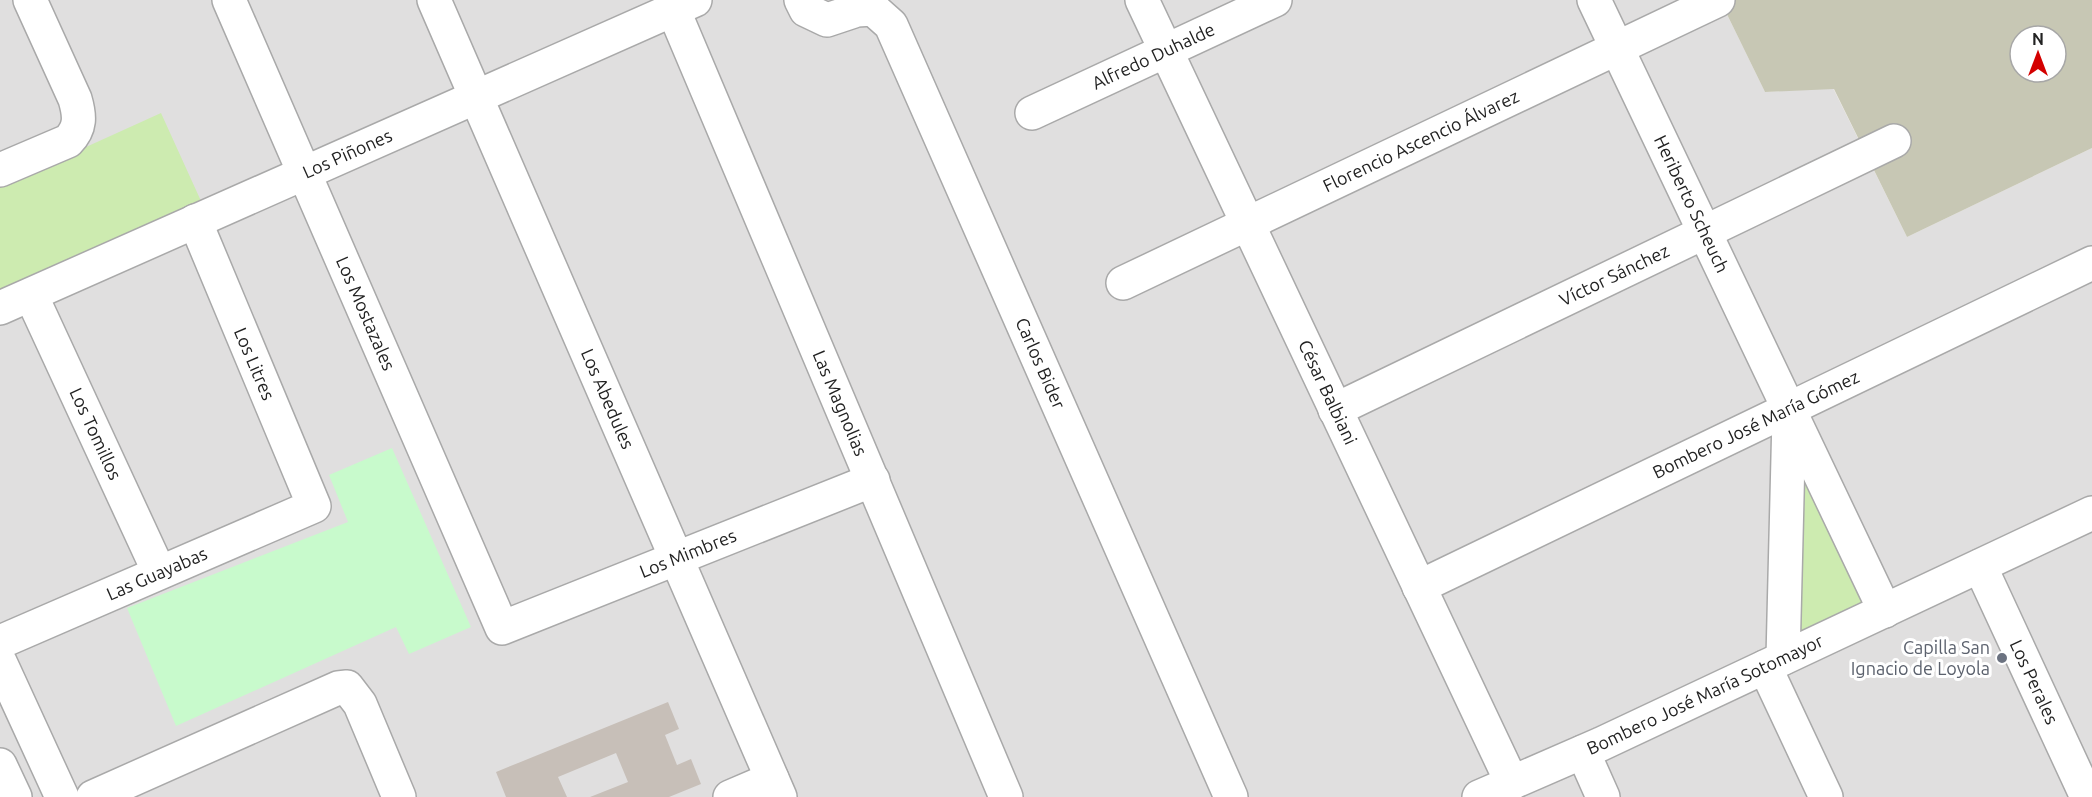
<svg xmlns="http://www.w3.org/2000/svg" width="2092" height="797" viewBox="0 0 2092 797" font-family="Ubuntu,sans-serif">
<rect width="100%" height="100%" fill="#f2efe9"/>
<!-- residential -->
<path fill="#e0dfdf" d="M 0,0 L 1720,0 L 1765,92 L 1833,88 L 1907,237 L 2092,148 L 2092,797 L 0,797 Z"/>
<!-- construction -->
<path fill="#c7c7b4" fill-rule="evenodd" d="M 1720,0 L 2092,0 L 2092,148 L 1907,237 L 1834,89 L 1765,92 ZM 2020,36 L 2056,36 L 2056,72 L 2020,72 Z"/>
<!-- grass -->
<path fill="#cdebb0" d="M 161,113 L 201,201 L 0,292 L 0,186 Z
M 1802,428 L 1878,614 L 1790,656 Z"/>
<!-- park -->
<path fill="#c8facc" d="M 392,448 L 471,627 L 409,654 L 396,627 L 176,726 L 127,608 L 348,522 L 329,475 Z"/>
<!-- building -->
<path fill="#c7bfb8" d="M 668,702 L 679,729 L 665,735 L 677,765 L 691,759 L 701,784 L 669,797 L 590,797 L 628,782 L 616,753 L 558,777 L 567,797 L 506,797 L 496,772 Z"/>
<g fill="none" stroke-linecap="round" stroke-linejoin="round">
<!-- minor casing -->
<g stroke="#a9a9a9" stroke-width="36">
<g id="minor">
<path id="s1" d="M 229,0 L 502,628 L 873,480"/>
<path id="s2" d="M 434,0 L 780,797"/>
<path id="s3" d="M 801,0 L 806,10 L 827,20 L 857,10 L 873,9 L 891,25 L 1231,797"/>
<path id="s4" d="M 1142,0 L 1512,783"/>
<path id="s5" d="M 1594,0 L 1885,611"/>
<path id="s6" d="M 673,9 L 1006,797"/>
<path id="s7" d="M 1032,113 L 1275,0"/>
<path d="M 0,170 L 68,141 C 81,128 80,116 75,99 L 30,0"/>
<path id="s8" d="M 1123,283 L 1718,0"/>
<path id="s9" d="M 31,295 L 159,572"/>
<path id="s10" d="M 0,308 L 695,0"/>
<path id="s11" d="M 1335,410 L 1894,141"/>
<path id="s12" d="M 1980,566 L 2087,797"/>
<path id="s13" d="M 1419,587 L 2092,263"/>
<path id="s14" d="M 0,642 L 314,506 L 195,221"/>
<path d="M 1783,658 L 1789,417"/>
<path d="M 0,662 L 62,797"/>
<path d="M 1765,667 L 1826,797"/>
<path d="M 1583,752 L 1603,797"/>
<path d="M 0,765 L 15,797"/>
<path d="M 93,797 L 338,688 L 347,687 L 360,704 L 399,797"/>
<path d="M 730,797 L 772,779"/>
<path id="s15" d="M 1479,797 L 1601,744 L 2092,513"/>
</g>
</g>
<!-- minor -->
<use href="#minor" stroke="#fff" stroke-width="33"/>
</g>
<!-- markers -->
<circle fill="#6b7280" stroke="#fff" stroke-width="2" cx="2002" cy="658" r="6"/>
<g text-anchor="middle" stroke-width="6" stroke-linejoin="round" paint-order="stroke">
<!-- street labels -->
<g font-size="18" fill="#222" stroke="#fff">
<text dy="6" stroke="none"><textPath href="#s7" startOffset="134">Alfredo Duhalde</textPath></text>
<text dy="6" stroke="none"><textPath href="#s8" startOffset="330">Florencio Ascencio Álvarez</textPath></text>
<text dy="6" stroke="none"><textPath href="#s10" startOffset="380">Los Piñones</textPath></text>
<text dy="6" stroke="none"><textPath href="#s5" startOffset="226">Heriberto Scheuch</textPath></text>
<text dy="6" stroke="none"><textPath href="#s11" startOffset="310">Víctor Sánchez</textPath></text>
<text dy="6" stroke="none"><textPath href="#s1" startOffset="342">Los Mostazales</textPath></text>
<text dy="6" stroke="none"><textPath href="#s3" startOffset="476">Carlos Bider</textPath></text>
<text transform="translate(254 364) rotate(67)" y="6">Los Litres</text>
<text dy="6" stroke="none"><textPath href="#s4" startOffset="434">César Balbiani</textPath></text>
<text dy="6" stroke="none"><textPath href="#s2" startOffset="435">Los Abedules</textPath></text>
<text dy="6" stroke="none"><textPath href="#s6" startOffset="428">Las Magnolias</textPath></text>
<text dy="6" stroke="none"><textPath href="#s13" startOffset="374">Bombero José María Gómez</textPath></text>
<text dy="6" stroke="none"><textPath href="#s9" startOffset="153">Los Tomillos</textPath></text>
<text dy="6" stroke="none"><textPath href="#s1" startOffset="885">Los Mimbres</textPath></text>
<text dy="6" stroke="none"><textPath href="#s14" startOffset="171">Las Guayabas</textPath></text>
<text dy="6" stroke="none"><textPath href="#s12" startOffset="128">Los Perales</textPath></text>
<text dy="6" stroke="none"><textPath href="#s15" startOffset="248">Bombero José María Sotomayor</textPath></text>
</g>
<!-- worship labels -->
<g font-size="18" fill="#5b616d" stroke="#fff" text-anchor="end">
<text x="1990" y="654">Capilla San<tspan x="1990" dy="21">Ignacio de Loyola</tspan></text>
</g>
</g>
<!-- north arrow -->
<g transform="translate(2038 54)"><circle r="28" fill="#ffffff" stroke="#a7a7a7" stroke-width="1.5"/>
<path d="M0-4.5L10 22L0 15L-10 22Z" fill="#d40000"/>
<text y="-9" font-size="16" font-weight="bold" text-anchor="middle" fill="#222222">N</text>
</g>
</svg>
